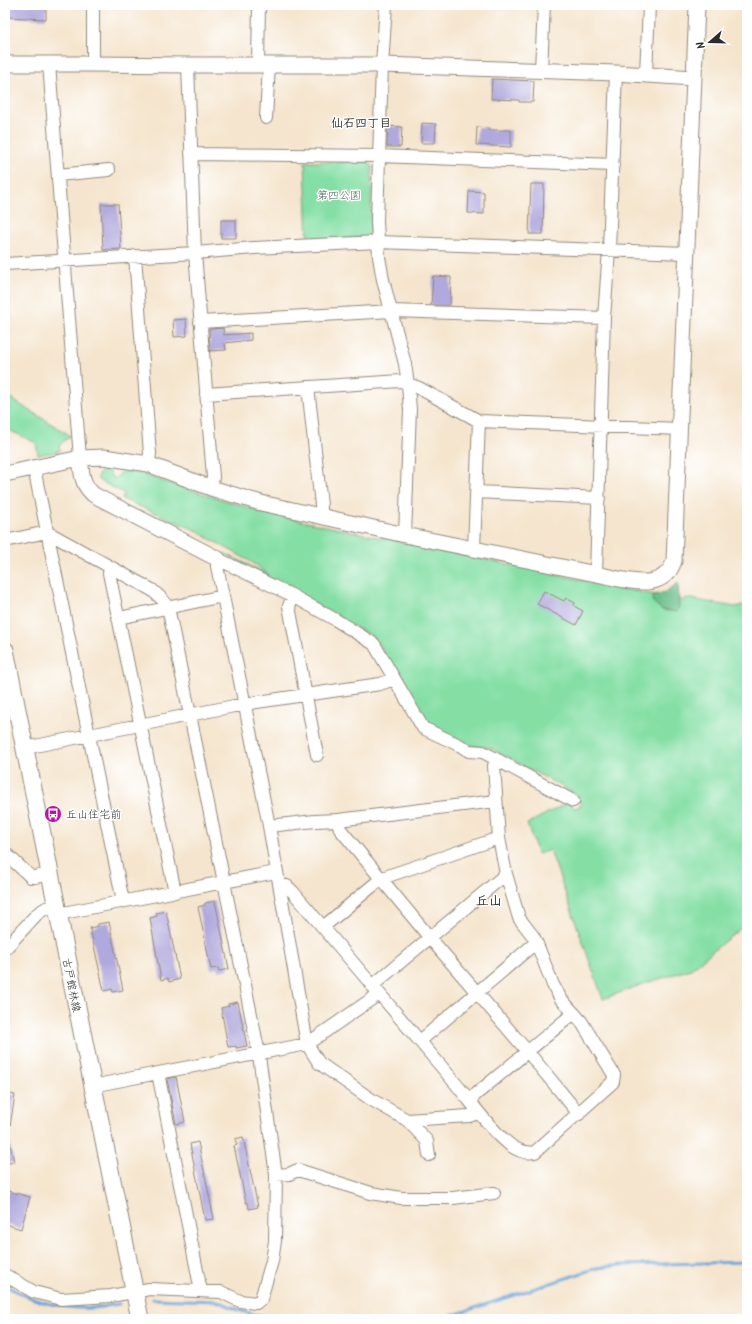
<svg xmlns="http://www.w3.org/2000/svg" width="752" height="1324" viewBox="0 0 752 1324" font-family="Kalam,'Klee One',sans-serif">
<rect width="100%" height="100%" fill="#fff"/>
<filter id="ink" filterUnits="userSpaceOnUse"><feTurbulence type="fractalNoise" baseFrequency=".025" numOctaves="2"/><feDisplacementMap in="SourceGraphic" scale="8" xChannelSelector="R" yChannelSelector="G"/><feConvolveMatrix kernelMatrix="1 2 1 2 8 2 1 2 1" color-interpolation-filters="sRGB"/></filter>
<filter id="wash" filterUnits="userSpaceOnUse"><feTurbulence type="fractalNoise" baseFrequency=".012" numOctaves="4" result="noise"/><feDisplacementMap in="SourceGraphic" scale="16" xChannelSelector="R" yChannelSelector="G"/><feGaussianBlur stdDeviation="0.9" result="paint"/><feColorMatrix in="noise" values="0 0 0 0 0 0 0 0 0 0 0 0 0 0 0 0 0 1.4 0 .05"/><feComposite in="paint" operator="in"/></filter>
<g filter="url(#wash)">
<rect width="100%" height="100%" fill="#f5e5ce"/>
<!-- green -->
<path fill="#85dfa5" stroke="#588568" d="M 305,162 L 369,162 L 372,166 L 371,231 L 369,237 L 308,241 Z
M 5,394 L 19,404 L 71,436 L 65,440 L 59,446 L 60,451 L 38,455 L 36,443 L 5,428 Z
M 124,469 L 269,514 L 644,593 L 676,598 L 684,601 L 686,598 L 735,607 L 747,604 L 747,923 L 691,969 L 646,983 L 603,999 L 550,850 L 538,854 L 527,824 L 559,807 L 570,803 L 574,808 L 581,806 L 579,800 L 572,792 L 488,747 L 471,746 L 427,725 L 375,638 L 224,553 L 269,575 L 255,564 L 203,535 L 198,531 L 122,499 L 124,493 L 106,484 L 101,482 L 98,480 L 98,475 L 103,470 L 109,471 L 112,478 L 116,478 Z"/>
<!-- forest -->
<path fill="#6cbe8a" stroke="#4c745a" d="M 678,583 L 679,606 L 677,612 L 662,610 L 652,601 L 654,595 L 665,592 Z"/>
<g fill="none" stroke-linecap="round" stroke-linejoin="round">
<!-- stream -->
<path stroke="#68a3d8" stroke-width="3" d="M 5,1285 C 31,1301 61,1309 91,1308 C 100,1308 110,1305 119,1304
M 153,1299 L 217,1301 L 241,1311 L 262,1316 L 272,1319
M 441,1319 L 597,1268 L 621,1265 L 747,1262"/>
</g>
<g id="blocks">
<!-- building -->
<path fill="#b0a9dd" d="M 5,5 L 46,5 L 46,19 L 5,17 Z
M 492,79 L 534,81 L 533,102 L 519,102 L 519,100 L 491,99 Z
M 422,123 L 436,124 L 435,143 L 421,143 Z
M 388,126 L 402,127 L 401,147 L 387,147 Z
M 477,127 L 488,128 L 488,130 L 511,130 L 511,147 L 476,145 Z
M 531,184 L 544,184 L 543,234 L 529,234 Z
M 469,191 L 484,192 L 484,214 L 468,213 Z
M 101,204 L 118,204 L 121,249 L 103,250 Z
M 221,220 L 236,220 L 236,238 L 221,238 Z
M 433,276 L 451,277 L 450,305 L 431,305 Z
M 186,319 L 187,336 L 174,337 L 173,320 Z
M 223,328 L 224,335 L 251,333 L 251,340 L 225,343 L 226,350 L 210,351 L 209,329 Z
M 544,591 L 564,601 L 566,598 L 575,603 L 574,606 L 583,611 L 576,625 L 537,604 Z
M 215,901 L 229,969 L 219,971 L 218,968 L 211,969 L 198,907 L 205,905 L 205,903 Z
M 166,911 L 180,979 L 169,982 L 168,978 L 161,980 L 150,918 L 157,916 L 156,913 Z
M 109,922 L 123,990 L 113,992 L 112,989 L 104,991 L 90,928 L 98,926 L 98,924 Z
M 238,1002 L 247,1046 L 236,1048 L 236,1046 L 228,1047 L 221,1008 L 229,1006 L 228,1004 Z
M 176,1077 L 185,1122 L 176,1124 L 167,1079 Z
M 5,1093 L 15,1095 L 10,1126 L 5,1126 Z
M 8,1135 L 14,1162 L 5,1164 L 5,1136 Z
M 243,1137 L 258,1207 L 249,1209 L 248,1203 L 246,1203 L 234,1146 L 237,1145 L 235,1139 Z
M 198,1142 L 214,1219 L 205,1220 L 190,1144 Z
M 5,1190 L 30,1197 L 21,1229 L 5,1224 Z"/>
</g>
</g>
<g filter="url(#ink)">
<use href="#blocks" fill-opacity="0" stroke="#90887c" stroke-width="1"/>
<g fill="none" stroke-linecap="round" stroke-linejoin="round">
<!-- minor casing -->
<g stroke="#90887c" stroke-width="14">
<path id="minor" d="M 386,5 L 382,65 L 377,221 L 379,257 L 383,280 L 405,364 L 408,384 L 410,410 L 405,535
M 49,64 L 80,458
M 93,64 L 93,5
M 188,65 L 195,253 L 213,477 L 211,488
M 258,65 L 259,5
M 541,70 L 544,5
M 646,74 L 649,6
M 266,118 L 269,65
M 191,154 L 379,156 L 613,165
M 58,175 L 109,170
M 135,256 L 150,454 L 148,464
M 5,264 L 195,253 L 254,248 L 378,242 L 687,253
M 200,322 L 392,311 L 604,318
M 308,387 L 321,505 L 321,517
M 206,394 L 401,381 L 419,388 L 479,421 L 680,429
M 34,468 L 123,901
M 477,492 L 599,498
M 5,541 L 47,532 L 152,590 L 162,599 L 168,607 L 258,1049 L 276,1175 L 275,1241 L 272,1261 L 261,1299 L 256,1303 L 240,1301 L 221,1292 L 149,1289 L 111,1296 L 61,1299 L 34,1292 L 5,1275
M 474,549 L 479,421
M 112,568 L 109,573 L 175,892
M 596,574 L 604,318 L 609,250 L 616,73
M 293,596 L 289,606 L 317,755
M 119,618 L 223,596
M 25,748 L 244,704 L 380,684 L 394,679
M 338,820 L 340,829 L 430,938 L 527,1051 L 579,1114
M 269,826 L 315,821 L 338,820 L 496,801
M 5,853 L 31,877 L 35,877 L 50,874
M 279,884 L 287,886 L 293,892 C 340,947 387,1003 434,1058 C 446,1072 458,1086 469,1100 C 481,1116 494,1132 510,1145 C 517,1150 526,1154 535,1152 L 613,1082 L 614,1075 L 581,1021 L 561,999 L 553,985 L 537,944 L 533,936 L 519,918 L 506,874 L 499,838 L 494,766 L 496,760
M 58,914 L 276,872
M 323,927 L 382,878 L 499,838
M 5,949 L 37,914 L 46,908 L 56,906
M 372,986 L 506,874
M 420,1041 L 533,945 L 537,944
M 158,1073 L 201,1291
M 92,1086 L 307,1044 L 379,994
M 469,1100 L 574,1013
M 478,1113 L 469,1116 L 407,1120 L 372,1100 L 319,1063 L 307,1044 L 269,826 L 217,566 L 218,559 L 293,596 L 336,620 L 374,644 L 423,728 L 461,746 L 469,751 L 483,752 L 573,801
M 407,1120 L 427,1141 L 429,1155
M 276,1175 L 289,1174 L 298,1170 L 371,1193 L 401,1198 L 453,1198 L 494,1193"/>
</g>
<!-- tertiary casing -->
<g stroke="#90887c" stroke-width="17">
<path id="tertiary" d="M 5,64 L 93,64 L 188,65 L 382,65 L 616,73 L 694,78
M 80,458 C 82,473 81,484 94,495 L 218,559
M 5,474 L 80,458 L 104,457 L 129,461 L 148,464 L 211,488 L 261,503 L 405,535 L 596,574 C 622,579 663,595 674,561 L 697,5"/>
</g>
<!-- secondary casing -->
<g stroke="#90887c" stroke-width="19">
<path id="secondary" d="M 5,650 L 140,1319"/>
</g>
<!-- minor -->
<use href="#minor" stroke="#fff" stroke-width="12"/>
<!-- tertiary -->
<use href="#tertiary" stroke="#fff" stroke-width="15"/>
<!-- secondary -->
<use href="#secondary" stroke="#fff" stroke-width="17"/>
</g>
</g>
<!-- icons -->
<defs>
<g id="bus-disc" transform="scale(0.9)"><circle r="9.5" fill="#b5179e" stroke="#fff"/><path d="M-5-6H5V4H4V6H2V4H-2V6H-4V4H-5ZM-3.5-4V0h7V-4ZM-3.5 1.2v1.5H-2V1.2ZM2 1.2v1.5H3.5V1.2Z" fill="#fff"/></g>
</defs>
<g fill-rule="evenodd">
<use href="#bus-disc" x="53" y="814"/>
</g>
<g text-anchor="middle" stroke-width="3" stroke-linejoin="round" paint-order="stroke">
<!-- park labels -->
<g font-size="11" fill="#466150" stroke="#fff">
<text x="339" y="199">第四公園</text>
</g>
<!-- poi labels -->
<g font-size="11" fill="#2b2b2b" stroke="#fff" text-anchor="start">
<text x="66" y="818">丘山住宅前</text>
</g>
<!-- street labels -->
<g font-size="11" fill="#2b2b2b" stroke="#fff">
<text transform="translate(72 985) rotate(79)" y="4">古戸館林線</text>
</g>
<!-- neighbourhood labels -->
<g font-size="12" font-weight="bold" fill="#2b2b2b" stroke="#fff">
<text x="361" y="127">仙石四丁目</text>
</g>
<!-- quarter labels -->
<g font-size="13" font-weight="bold" fill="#2b2b2b" stroke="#fff">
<text x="489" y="905">丘山</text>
</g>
</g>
<!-- margin -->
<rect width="752" height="1324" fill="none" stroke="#fff" stroke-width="20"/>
<!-- north arrow -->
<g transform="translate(710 42) rotate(250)" stroke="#ffffff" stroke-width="3" paint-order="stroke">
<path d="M0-3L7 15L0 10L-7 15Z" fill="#2b2b2b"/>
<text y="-6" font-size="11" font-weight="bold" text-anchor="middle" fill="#2b2b2b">N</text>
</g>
</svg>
